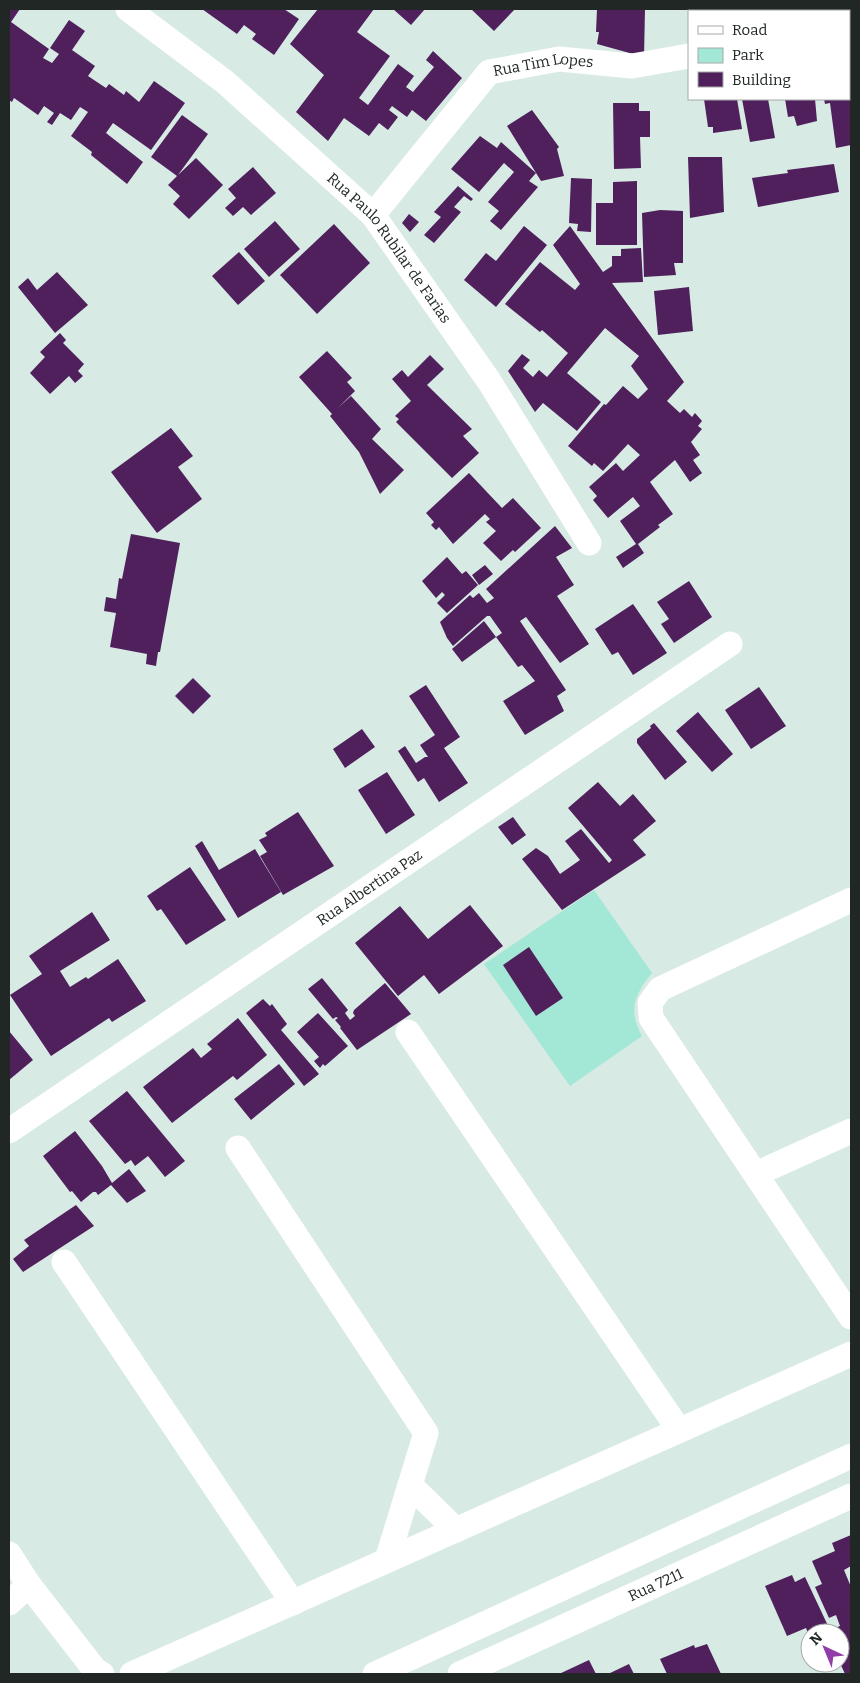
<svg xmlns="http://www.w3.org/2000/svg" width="860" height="1683" viewBox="0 0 860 1683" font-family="Bitter,serif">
<rect width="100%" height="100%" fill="#d7eae4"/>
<!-- green -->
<path fill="#a3e7d6" d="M 594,890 L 652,973 C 634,995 628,1011 642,1036 L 570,1086 L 484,964 Z"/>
<!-- building -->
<path fill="#4f205c" d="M 9,9 L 20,9 L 11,22 L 49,49 L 43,58 L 52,63 L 59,54 L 50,48 L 69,20 L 85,31 L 72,50 L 95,66 L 88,76 L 106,88 L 109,84 L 124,95 L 126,91 L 139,102 L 154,81 L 185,103 L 151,150 L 113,123 L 106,133 L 143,162 L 127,184 L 91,155 L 92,152 L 71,136 L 88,112 L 80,107 L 71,120 L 60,113 L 52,125 L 47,122 L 54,113 L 44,106 L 38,115 L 14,98 L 12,102 L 9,100 Z
M 202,9 L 284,9 L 299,19 L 274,55 L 252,39 L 256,34 L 244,25 L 237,34 Z
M 318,9 L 374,9 L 357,32 L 390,56 L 359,98 L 368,105 L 398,64 L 414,76 L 406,87 L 413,92 L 434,67 L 426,60 L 433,51 L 462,78 L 426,121 L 412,110 L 407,117 L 392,106 L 389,110 L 398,117 L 388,130 L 379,123 L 369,136 L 344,118 L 328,141 L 296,112 L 324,75 L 290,44 Z
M 393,9 L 425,9 L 411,25 Z
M 471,9 L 515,9 L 494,31 Z
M 597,9 L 645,9 L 644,57 L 597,44 L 599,32 L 596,32 Z
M 730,9 L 771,9 L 771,11 L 730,11 Z
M 799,9 L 812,9 L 812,11 L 799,11 Z
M 818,9 L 831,9 L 831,11 L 818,11 Z
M 851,76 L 851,145 L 836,148 L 830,103 L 825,104 L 824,99 L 849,99 L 849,77 Z
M 704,99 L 737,99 L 742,129 L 713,133 L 713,127 L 708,127 Z
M 742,99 L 768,99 L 775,138 L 750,142 Z
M 785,99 L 815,99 L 817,121 L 797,126 L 794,116 L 788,117 Z
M 613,103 L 639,103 L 639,111 L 650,111 L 650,137 L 640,137 L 641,168 L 614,169 Z
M 532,110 L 559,147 L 557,149 L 564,176 L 541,181 L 507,126 Z
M 182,115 L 208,134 L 178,175 L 196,158 L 223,185 L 189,219 L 173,204 L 180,196 L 168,185 L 177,176 L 151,157 Z
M 480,136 L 497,148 L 501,142 L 536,173 L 529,181 L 538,187 L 501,230 L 490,221 L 499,211 L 488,202 L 514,172 L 504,163 L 479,192 L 451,169 Z
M 688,157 L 722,157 L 724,212 L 690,218 Z
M 834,164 L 839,192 L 758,207 L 752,178 L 788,173 L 787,170 Z
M 253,167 L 276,193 L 251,215 L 243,207 L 233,216 L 225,208 L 236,198 L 228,189 Z
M 571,178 L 592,179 L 591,232 L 577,231 L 578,224 L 569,223 Z
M 637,181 L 637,245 L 596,245 L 596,203 L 613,203 L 613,182 Z
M 458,186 L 473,199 L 471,201 L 464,196 L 454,207 L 461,212 L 434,243 L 424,235 L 441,217 L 434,212 Z
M 660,210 L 683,211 L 683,263 L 674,263 L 676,275 L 644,277 L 642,213 Z
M 409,214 L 419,222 L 410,232 L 402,223 Z
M 275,221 L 300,249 L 269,277 L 244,249 Z
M 334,224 L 370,263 L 317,314 L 280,275 Z
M 524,226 L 547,245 L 496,307 L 464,280 L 486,253 L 496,261 Z
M 570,226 L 603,272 L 612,266 L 612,256 L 621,256 L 621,249 L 641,248 L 643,282 L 612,283 L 684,382 L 667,401 L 680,413 L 684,409 L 692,417 L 695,413 L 702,421 L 698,426 L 702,429 L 691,442 L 700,455 L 693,460 L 702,473 L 690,482 L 675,460 L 650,482 L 673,514 L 658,525 L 660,527 L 638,544 L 644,553 L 623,568 L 616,557 L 636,544 L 620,521 L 640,506 L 633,497 L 608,518 L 593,500 L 597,496 L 589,487 L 616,463 L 623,471 L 640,455 L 628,444 L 603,471 L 594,463 L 592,466 L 568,446 L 604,404 L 606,405 L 623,386 L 638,399 L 648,389 L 631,366 L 639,356 L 605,328 L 573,366 L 567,373 L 601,402 L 577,431 L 543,403 L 535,412 L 508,371 L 522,354 L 530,360 L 523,368 L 533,377 L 539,370 L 547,377 L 568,353 L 542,330 L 540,332 L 505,304 L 540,262 L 575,290 L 580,284 L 553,245 Z
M 239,252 L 265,281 L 238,305 L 212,276 Z
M 57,272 L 88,305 L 55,333 L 18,287 L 28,278 L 37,290 Z
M 689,287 L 693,331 L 658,335 L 654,291 Z
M 60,333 L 66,340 L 63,343 L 84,364 L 78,371 L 83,376 L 75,383 L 69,376 L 50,394 L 30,373 L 45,357 L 40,352 Z
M 327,351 L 352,378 L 347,382 L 355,391 L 338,408 L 351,396 L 381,429 L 372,439 L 404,470 L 380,494 L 359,452 L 330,416 L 332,414 L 299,377 Z
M 430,355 L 444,369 L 427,385 L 472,429 L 463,436 L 479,453 L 452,478 L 396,422 L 399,419 L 395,416 L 411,401 L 392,379 L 402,370 L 408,377 Z
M 171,428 L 193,456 L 178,467 L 202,499 L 157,533 L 111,472 Z
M 469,473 L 502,508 L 513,498 L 541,528 L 515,552 L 513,550 L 501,561 L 483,543 L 496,531 L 486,522 L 490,519 L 485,514 L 453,544 L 439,527 L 436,530 L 431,525 L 434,522 L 426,513 Z
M 555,526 L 572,548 L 556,557 L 574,585 L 557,596 L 589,644 L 560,663 L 526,617 L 520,621 L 566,690 L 557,696 L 564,711 L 525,735 L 503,701 L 535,681 L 522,665 L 518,667 L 496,637 L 502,633 L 490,616 L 487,616 L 453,646 L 447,638 L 440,622 L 470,595 L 473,598 L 479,593 L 487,603 L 494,598 L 486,589 Z
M 131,534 L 180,543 L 160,652 L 158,652 L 156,666 L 146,664 L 147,654 L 110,647 L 116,613 L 104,611 L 106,597 L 116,599 L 119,578 L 122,579 Z
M 447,557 L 462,574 L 466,571 L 478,585 L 447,613 L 437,603 L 445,595 L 442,592 L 436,598 L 422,581 Z
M 485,565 L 493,574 L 479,585 L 472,575 Z
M 689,581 L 712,617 L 674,643 L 661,624 L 669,619 L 657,602 Z
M 633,604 L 667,653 L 633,675 L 618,652 L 612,655 L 595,629 Z
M 484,621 L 496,637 L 462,662 L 452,649 Z
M 193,678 L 211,696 L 193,714 L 175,696 Z
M 426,685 L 460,737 L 444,748 L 468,783 L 439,802 L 424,778 L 418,782 L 398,751 L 405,746 L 416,763 L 425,757 L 428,757 L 420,745 L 435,735 L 409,696 Z
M 759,687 L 786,726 L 751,749 L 725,710 Z
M 698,712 L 733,754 L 712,772 L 676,731 Z
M 654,723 L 687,762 L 665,780 L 637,743 L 637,739 L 651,728 L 650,726 Z
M 362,729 L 375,747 L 345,768 L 333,749 Z
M 387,772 L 415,815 L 386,834 L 358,790 Z
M 598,782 L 620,806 L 633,794 L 656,821 L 633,840 L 646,855 L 562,910 L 522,859 L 536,848 L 548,856 L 560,874 L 580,860 L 565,841 L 581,829 L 609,863 L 612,860 L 568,808 Z
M 298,812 L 334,866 L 283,895 L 260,856 L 267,852 L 259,840 L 267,836 L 265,833 Z
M 513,817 L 526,835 L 512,845 L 498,827 Z
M 202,841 L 219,870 L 255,849 L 281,892 L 238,918 L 195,846 Z
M 190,867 L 226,920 L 186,945 L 161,909 L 157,911 L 147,896 Z
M 470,905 L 503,946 L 439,994 L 424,975 L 398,996 L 355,943 L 400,906 L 428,939 Z
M 92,912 L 110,940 L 60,971 L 70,987 L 86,977 L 88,979 L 118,959 L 146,1001 L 112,1022 L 109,1018 L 51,1056 L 10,995 L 42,974 L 29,956 Z
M 529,947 L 563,998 L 536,1016 L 503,965 Z
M 322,978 L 348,1010 L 345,1013 L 350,1020 L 355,1016 L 353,1013 L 354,1010 L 385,983 L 411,1014 L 357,1050 L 340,1028 L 341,1027 L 335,1020 L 338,1018 L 336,1017 L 333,1019 L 308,989 Z
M 263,999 L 270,1006 L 272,1004 L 287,1024 L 281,1030 L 319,1074 L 304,1086 L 246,1013 Z
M 318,1013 L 348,1046 L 325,1066 L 323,1064 L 320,1068 L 314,1061 L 319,1057 L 297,1032 Z
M 238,1018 L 267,1055 L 237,1080 L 233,1076 L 172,1123 L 143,1087 L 193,1048 L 201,1058 L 212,1049 L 207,1044 Z
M 9,1031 L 33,1060 L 9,1080 Z
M 279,1064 L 295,1084 L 251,1120 L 234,1099 Z
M 127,1091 L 185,1161 L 165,1177 L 148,1156 L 135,1166 L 131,1160 L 125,1164 L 89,1121 Z
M 75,1131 L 102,1166 L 112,1183 L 129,1169 L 146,1191 L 127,1203 L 111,1185 L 98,1195 L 96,1192 L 93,1192 L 81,1202 L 72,1191 L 70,1192 L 43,1156 Z
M 76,1205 L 94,1226 L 23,1272 L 13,1259 L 29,1246 L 24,1240 Z
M 851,1535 L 851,1566 L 844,1570 L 851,1587 L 851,1674 L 845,1674 L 840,1663 L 842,1659 L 840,1658 L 840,1633 L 810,1633 L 810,1638 L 806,1628 L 787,1636 L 765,1586 L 792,1575 L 795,1582 L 805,1577 L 830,1630 L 840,1626 L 836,1615 L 829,1618 L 815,1587 L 822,1584 L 812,1561 L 835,1551 L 832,1543 Z
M 707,1644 L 721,1674 L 667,1674 L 660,1659 L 694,1645 L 695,1648 Z
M 589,1660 L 596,1674 L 559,1674 Z
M 629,1664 L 634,1674 L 608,1674 Z"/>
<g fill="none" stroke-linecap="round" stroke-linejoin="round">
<!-- minor -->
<g stroke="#fff" stroke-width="25">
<path id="s1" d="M 128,9 L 225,82 L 373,215 L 489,381 L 589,543"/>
<path d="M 849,28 L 851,27"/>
<path id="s2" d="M 373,215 L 489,72 L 559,59 L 632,66 L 689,56"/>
<path d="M 851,900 L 660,989 L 650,1003 L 651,1018 L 851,1317"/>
<path d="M 408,1032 L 679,1430"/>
<path id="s3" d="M 9,1131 L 730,644"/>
<path d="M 238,1148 L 426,1433 L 387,1560"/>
<path d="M 756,1174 L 851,1131"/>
<path d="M 64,1262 L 293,1603"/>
<path d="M 410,1485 L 456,1530"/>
<path d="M 9,1554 L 29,1585 L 95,1670 L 102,1674"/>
<path d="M 9,1603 L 29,1585"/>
<path d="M 132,1674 L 851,1354"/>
<path d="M 375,1674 L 851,1456"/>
<path id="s4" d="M 460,1674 L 851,1496"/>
</g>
</g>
<g text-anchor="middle" stroke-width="5" stroke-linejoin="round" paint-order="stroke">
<!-- street labels -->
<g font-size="15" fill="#202725" stroke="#fff">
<text dy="5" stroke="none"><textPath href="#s2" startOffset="239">Rua Tim Lopes</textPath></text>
<text dy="5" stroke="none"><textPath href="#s1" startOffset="356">Rua Paulo Rubilar de Farias</textPath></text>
<text dy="5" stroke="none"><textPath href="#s3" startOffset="435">Rua Albertina Paz</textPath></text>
<text dy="5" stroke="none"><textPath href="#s4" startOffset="215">Rua 7211</textPath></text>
</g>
</g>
<!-- border -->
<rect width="860" height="1683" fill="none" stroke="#202725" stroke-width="20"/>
<!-- legend -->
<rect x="688" y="10" width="162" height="90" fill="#ffffff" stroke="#a6a9a8"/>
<rect x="698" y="26" width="25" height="8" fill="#ffffff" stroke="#a6a9a8"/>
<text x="732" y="35" font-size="15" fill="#202725">Road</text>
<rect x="698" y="48" width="25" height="15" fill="#a3e7d6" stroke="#a6a9a8"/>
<text x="732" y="60" font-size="15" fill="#202725">Park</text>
<rect x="698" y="72" width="25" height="15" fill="#4f205c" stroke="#a6a9a8"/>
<text x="732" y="85" font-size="15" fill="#202725">Building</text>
<!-- north arrow -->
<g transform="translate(825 1648) rotate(316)"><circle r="24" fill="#ffffff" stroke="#a6a9a8"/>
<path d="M0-4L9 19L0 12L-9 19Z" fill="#923ca9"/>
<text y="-8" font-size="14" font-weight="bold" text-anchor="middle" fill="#202725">N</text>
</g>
</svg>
